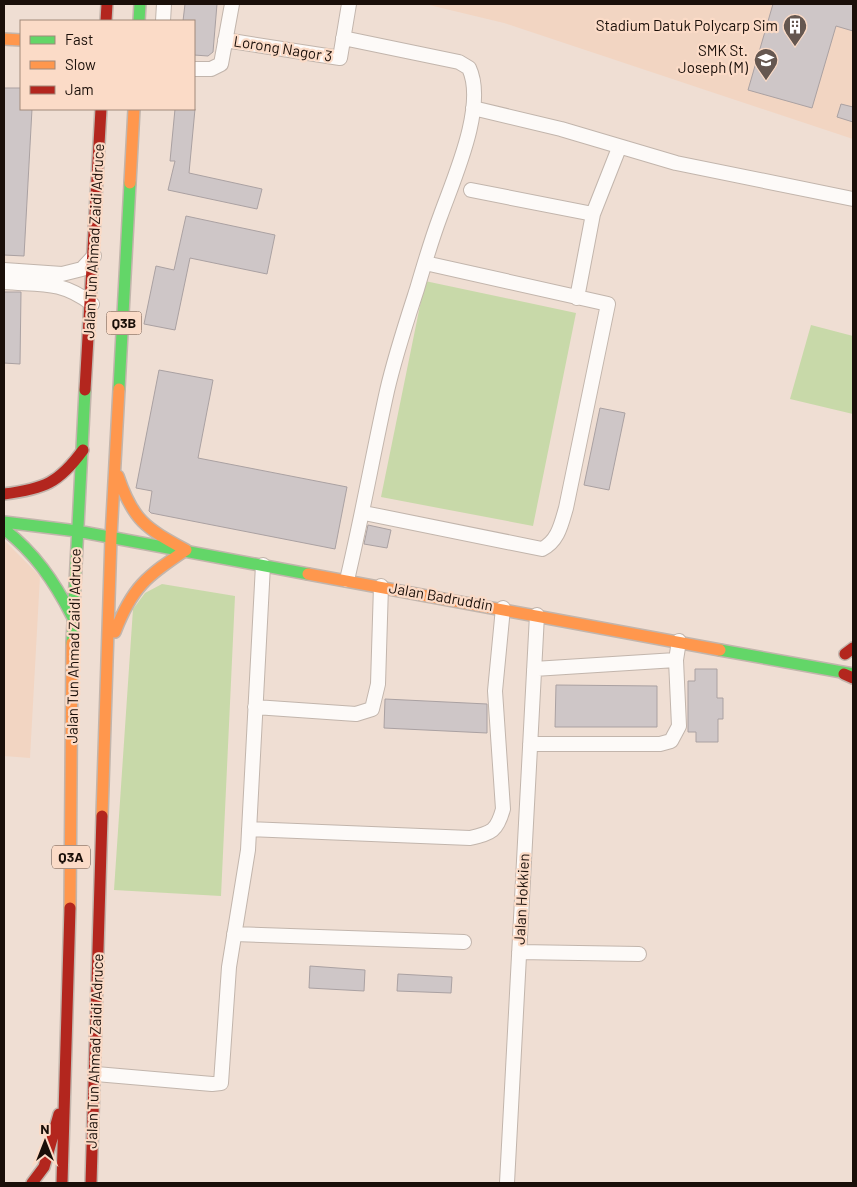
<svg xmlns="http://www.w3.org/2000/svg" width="857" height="1187" viewBox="0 0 857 1187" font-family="Barlow,sans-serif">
<rect width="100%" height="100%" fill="#efded3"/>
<!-- built -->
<path fill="#f2d5c2" d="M 425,4 L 853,4 L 853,139 L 504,23 Z
M 4,540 L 40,576 L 30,758 L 4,756 Z"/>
<!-- green -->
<path fill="#c8d9a9" d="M 425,281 L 576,313 L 533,526 L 381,497 Z
M 811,325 L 853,336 L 853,414 L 790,399 Z
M 162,584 L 235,596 L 221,896 L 114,890 L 133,609 L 145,593 Z"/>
<!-- building -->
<path fill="#cec6c7" stroke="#aaa1a2" d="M 185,4 L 217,4 L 213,52 L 208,56 L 194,55 L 194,21 L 183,21 Z
M 773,4 L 853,4 L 853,31 L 836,26 L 812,108 L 748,90 Z
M 4,88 L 21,88 L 21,109 L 32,109 L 24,256 L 4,255 Z
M 841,104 L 853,107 L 853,122 L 837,117 Z
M 175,109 L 195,109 L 189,173 L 262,189 L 257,209 L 168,190 L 175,161 L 170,161 Z
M 186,216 L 275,235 L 267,274 L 190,258 L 175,330 L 144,324 L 156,266 L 174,270 Z
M 4,292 L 21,292 L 20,364 L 4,363 Z
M 159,370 L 213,380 L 198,458 L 347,487 L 335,549 L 151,513 L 149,511 L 152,491 L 136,488 Z
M 600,408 L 625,413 L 609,490 L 584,485 Z
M 368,525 L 391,530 L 387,548 L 364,544 Z
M 695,669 L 717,669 L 717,698 L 723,698 L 723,719 L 718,719 L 718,742 L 696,742 L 696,732 L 688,732 L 688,681 L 695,681 Z
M 556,685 L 657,686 L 657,727 L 555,727 Z
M 385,699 L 487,704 L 487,733 L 384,728 Z
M 310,966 L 365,970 L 364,991 L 309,988 Z
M 398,974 L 452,977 L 451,993 L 397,991 Z"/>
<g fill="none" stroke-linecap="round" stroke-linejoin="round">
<!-- street casing -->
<g stroke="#c2b5ac" stroke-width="16">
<path id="street" d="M 163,21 L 164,4
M 343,38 L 459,62 L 469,68 C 487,106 453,180 440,217 C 431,241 424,265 417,289 C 406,323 395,356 387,391 C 373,454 362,517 347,580
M 225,40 L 340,58 L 349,4
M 194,69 L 211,69 L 221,64 L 232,4
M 473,108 L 561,129 L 676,163 L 853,199
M 471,190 L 593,214
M 4,270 L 62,274 L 82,269 L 94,256
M 4,282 C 40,285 61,280 92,304
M 577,298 L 593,214 L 619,148
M 364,513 L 542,549 C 558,541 561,525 566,508 L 608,304 L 425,263
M 534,669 L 676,660
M 255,707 L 356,714 L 372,709 L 378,684 L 381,586
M 530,744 L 660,744 L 671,741 L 679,726 L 676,660 L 679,641
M 249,829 L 470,838 C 492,833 497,831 503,809 L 495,691 L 503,608
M 234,934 L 464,942
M 519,952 L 639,954
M 96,1074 L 212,1084 L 221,1083 L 229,967 L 248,850 L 263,565
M 507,1183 L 537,615"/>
</g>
<!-- fast casing -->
<g stroke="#c2b5ac" stroke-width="14">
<path id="fast" d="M 139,21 L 140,4
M 119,389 L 130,183
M 4,522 L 77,531 L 308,574
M 4,529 C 35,553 54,581 72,616
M 72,643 L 85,390
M 720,650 L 853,674"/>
</g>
<!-- slow casing -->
<g stroke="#c2b5ac" stroke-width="14">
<path id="slow" d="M 4,39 L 21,40
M 130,183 L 134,109
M 308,574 L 720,650
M 115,632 C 132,587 147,576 186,550 C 146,528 133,521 118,476
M 102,816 L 111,537 L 119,389
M 70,908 L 72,643"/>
</g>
<!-- jam casing -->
<g stroke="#c2b5ac" stroke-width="14">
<path id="jam" d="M 106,21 L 107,4
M 85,390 L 101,109
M 4,494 C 44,489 59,483 83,450
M 845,654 L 853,648
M 844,674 L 853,678
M 32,1183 L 44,1167 L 59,1114
M 62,1183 L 70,908
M 91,1183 L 102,816"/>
</g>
<!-- street -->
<use href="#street" stroke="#fdfaf8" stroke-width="14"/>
<!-- fast -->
<use href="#fast" stroke="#63d668" stroke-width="11"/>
<!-- slow -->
<use href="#slow" stroke="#ff974d" stroke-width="11"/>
<!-- jam -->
<use href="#jam" stroke="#b3261e" stroke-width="11"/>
</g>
<!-- icons -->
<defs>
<g id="building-pin" transform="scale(1.25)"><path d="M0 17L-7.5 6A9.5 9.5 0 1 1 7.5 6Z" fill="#655750" stroke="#fbdbc7"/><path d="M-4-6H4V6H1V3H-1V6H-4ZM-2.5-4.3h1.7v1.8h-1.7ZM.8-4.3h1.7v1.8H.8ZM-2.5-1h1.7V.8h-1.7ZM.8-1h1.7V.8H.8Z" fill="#fff"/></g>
<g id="school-pin" transform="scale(1.25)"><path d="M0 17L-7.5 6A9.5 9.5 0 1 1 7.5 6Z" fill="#655750" stroke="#fbdbc7"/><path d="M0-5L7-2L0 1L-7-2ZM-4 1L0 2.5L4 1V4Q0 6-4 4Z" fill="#fff"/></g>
</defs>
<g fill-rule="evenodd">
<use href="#building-pin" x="795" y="26"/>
<use href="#school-pin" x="766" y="60"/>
</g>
<g text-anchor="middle" stroke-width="4.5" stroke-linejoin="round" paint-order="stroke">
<!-- shield labels -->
<g fill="#fbdbc7" stroke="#5e4c42" stroke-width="1">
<rect x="106.5" y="311.5" width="35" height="23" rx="4"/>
<rect x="52" y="845.5" width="38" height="23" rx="4"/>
</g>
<g font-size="14" font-weight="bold" fill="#1a0f09">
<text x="124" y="328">Q3B</text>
<text x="71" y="862">Q3A</text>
</g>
<!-- poi labels -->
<g font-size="15" fill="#1a0f09" stroke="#fbdbc7" text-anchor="end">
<text x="778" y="31">Stadium Datuk Polycarp Sim</text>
<text x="748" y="56">SMK St.<tspan x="748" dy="17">Joseph (M)</tspan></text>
</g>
<!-- street labels -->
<g font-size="15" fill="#1a0f09" stroke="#fbdbc7">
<text transform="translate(283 49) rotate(9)" y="5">Lorong Nagor 3</text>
<text transform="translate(94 241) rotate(-87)" y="5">Jalan Tun Ahmad Zaidi Adruce</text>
<text transform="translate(441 597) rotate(10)" y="5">Jalan Badruddin</text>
<text transform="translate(74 646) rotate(-89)" y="5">Jalan Tun Ahmad Zaidi Adruce</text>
<text transform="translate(522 899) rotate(-87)" y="5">Jalan Hokkien</text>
<text transform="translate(95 1051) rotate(-88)" y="5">Jalan Tun Ahmad Zaidi Adruce</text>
</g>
</g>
<!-- border -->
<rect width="857" height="1187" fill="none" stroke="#1a0f09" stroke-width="10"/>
<!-- legend -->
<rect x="20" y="20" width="175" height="90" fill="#fbdbc7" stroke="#a1897b"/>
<rect x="30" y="36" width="25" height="8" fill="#63d668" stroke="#a1897b"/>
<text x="65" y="45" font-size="15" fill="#1a0f09">Fast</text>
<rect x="30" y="61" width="25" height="8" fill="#ff974d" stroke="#a1897b"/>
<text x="65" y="70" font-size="15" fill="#1a0f09">Slow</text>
<rect x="30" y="86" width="25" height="8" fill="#b3261e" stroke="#a1897b"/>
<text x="65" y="95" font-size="15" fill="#1a0f09">Jam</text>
<!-- north arrow -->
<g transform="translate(45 1142)" stroke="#fbdbc7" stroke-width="4" paint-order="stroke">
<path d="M0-4L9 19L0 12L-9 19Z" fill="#1a0f09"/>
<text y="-8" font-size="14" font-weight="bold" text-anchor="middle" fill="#1a0f09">N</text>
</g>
</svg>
